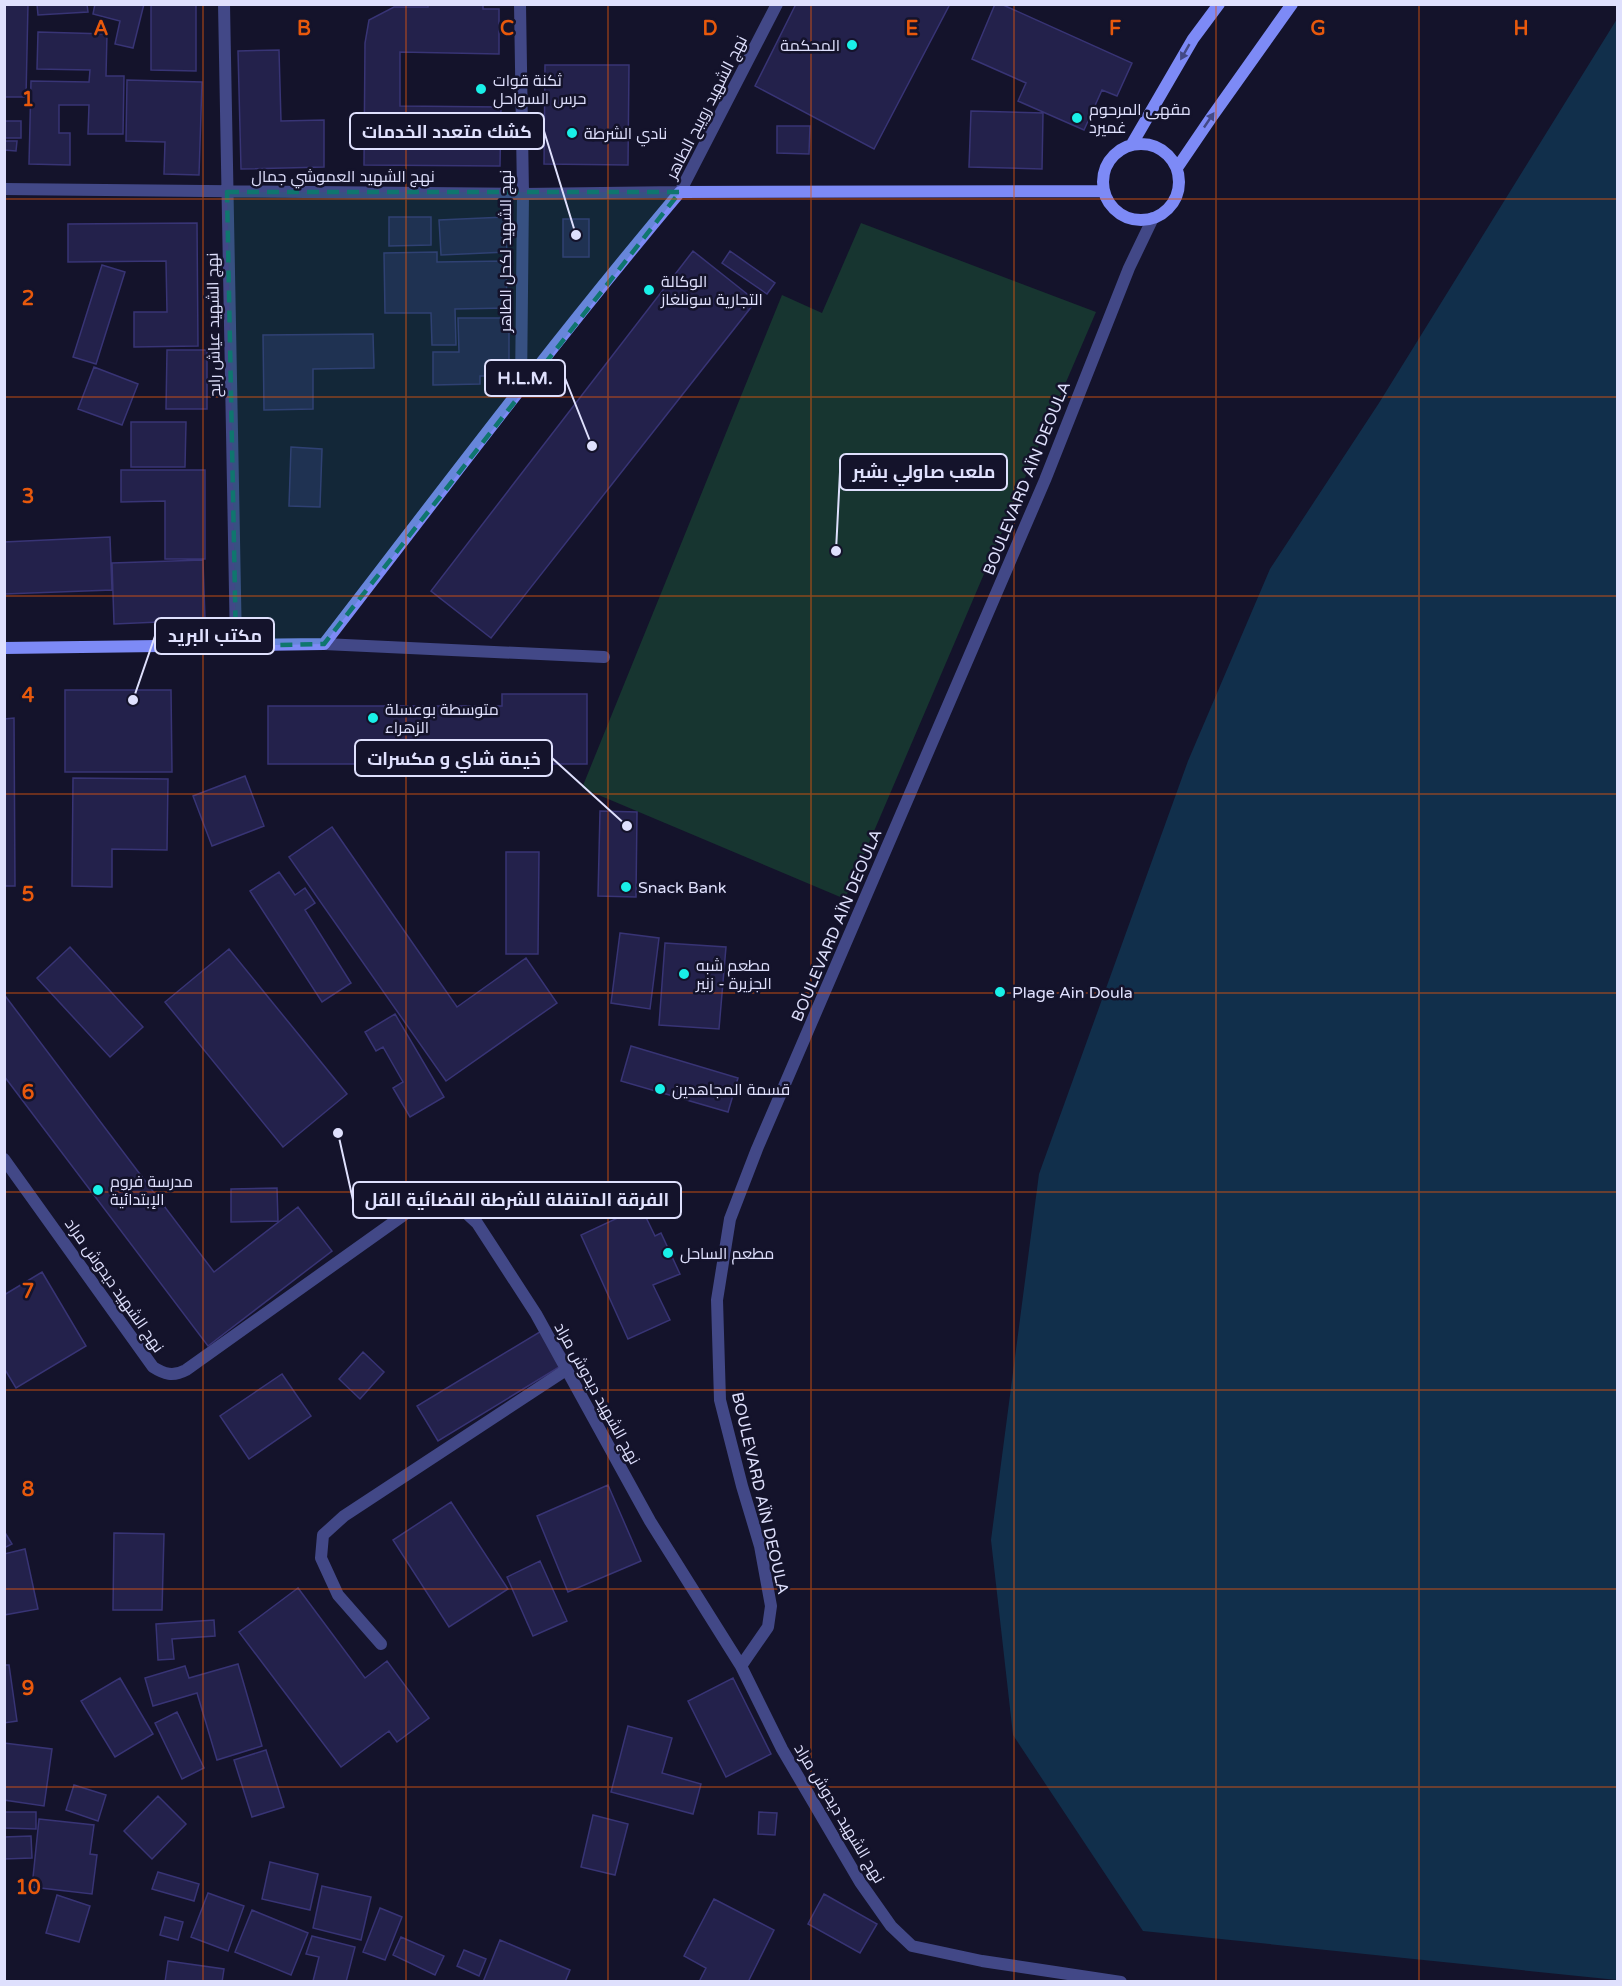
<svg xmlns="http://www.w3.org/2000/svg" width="1622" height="1986" viewBox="0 0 1622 1986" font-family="'Varela Round',Cairo,sans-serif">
<rect width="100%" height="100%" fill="#14132b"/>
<!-- green -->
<path fill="#173530" d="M 861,223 L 1096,312 L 845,899 L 582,788 L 782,295 L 822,313 Z"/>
<!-- water -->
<path fill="#112f4b" d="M 1617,19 L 1617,1980 L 1143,1931 L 1013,1735 L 991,1540 L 1039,1174 L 1188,761 L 1270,569 L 1379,403 Z"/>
<!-- building -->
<path fill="#23214b" stroke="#383475" stroke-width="1.5" d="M 4,4 L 28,4 L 26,97 L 4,97 Z
M 37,4 L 87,4 L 88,12 L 38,15 Z
M 95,4 L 144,4 L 133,48 L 115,44 L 120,21 L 93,14 Z
M 151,4 L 196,4 L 196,71 L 151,70 Z
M 428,4 L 483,4 L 483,9 L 499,9 L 499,54 L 400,52 L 400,106 L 501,107 L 500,166 L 364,165 L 365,43 L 369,20 L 394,7 L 428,7 Z
M 796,4 L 950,4 L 874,149 L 755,86 Z
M 995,4 L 1001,4 L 1132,63 L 1117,96 L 1102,90 L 1084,130 L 1018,101 L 1026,83 L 972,59 Z
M 38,32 L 107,34 L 106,76 L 124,76 L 123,134 L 88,134 L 89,105 L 59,105 L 59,133 L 70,133 L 70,165 L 29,164 L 31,81 L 89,82 L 90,70 L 37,69 Z
M 279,50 L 281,121 L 324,120 L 324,167 L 241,169 L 238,51 Z
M 545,65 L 629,65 L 628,165 L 544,164 Z
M 127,80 L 202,82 L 199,175 L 164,174 L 165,142 L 126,141 Z
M 971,111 L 1043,113 L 1042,169 L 969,167 Z
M 4,121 L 21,121 L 21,138 L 4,138 Z
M 777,126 L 810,126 L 809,154 L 777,153 Z
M 4,141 L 17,141 L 16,151 L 4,150 Z
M 389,217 L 431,217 L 431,245 L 389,246 Z
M 505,217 L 507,252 L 441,255 L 439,220 Z
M 563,219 L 589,219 L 589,257 L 563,257 Z
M 197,223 L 198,346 L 134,347 L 134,312 L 167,312 L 166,261 L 68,262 L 68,224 Z
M 693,251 L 756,301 L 491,638 L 431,591 Z
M 730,251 L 775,283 L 767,294 L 722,263 Z
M 437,252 L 437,262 L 506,261 L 507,308 L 455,309 L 456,345 L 432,345 L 431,313 L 385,313 L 384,253 Z
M 102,265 L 125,272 L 96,364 L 73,357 Z
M 458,318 L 509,318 L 509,376 L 480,376 L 480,384 L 433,385 L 433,352 L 459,352 Z
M 373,334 L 374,368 L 313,369 L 313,409 L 264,410 L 263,335 Z
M 167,350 L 207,350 L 207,409 L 166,409 Z
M 94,367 L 138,384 L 122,425 L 78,409 Z
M 131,422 L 186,422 L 185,467 L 131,467 Z
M 291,447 L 322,449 L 320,507 L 289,506 Z
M 121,470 L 205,470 L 205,559 L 165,559 L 165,501 L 121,502 Z
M 110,537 L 112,590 L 4,594 L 4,542 Z
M 203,560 L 205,620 L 114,624 L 112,563 Z
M 65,690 L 171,690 L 172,772 L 65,772 Z
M 502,694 L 587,694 L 587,764 L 268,764 L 268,706 L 502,706 Z
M 14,718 L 15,886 L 4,886 L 4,719 Z
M 245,776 L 264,826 L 212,846 L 193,796 Z
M 73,778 L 168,779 L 167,850 L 112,849 L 112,887 L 72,886 Z
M 600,811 L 637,812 L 636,897 L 598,896 Z
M 332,827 L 457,1007 L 526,958 L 557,1003 L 446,1081 L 289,857 Z
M 506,852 L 539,852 L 538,954 L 506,954 Z
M 279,872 L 295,895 L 305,888 L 315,903 L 305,910 L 351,983 L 322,1002 L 250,891 Z
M 620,933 L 659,938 L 650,1009 L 611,1003 Z
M 665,943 L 726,947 L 719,1029 L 659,1025 Z
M 70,947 L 143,1027 L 110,1057 L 37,978 Z
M 229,949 L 347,1094 L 283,1147 L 165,1002 Z
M 6,997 L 214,1272 L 298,1207 L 332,1251 L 208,1346 L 4,1076 L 4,999 Z
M 395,1014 L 444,1097 L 410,1117 L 393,1088 L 403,1082 L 383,1047 L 376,1051 L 365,1032 Z
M 631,1046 L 738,1078 L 728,1112 L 621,1081 Z
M 277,1188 L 278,1221 L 231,1222 L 231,1189 Z
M 641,1207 L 655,1236 L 661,1233 L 680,1274 L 653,1285 L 670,1320 L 628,1339 L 581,1235 Z
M 42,1272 L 86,1346 L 16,1388 L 4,1368 L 4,1295 Z
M 548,1327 L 569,1361 L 438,1441 L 417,1406 Z
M 363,1352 L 384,1372 L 360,1399 L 339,1379 Z
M 282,1374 L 311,1416 L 249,1459 L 220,1416 Z
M 608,1485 L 641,1561 L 568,1592 L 537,1516 Z
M 451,1502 L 508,1589 L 449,1627 L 393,1540 Z
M 4,1531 L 12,1544 L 4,1548 Z
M 114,1533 L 164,1534 L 162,1610 L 113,1610 Z
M 25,1549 L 38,1609 L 4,1615 L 4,1554 Z
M 540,1561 L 567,1621 L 533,1636 L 507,1577 Z
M 298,1588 L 365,1678 L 387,1661 L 429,1718 L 397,1742 L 389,1731 L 341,1767 L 239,1632 Z
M 214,1620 L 215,1636 L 172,1639 L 174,1659 L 158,1660 L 156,1624 Z
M 238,1664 L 262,1746 L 217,1760 L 197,1693 L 153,1706 L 145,1678 L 185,1666 L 189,1678 Z
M 4,1665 L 9,1665 L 17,1721 L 4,1723 Z
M 120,1678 L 153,1734 L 115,1757 L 81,1701 Z
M 733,1678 L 771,1754 L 726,1777 L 688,1701 Z
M 177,1712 L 204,1768 L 182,1779 L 155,1723 Z
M 628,1726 L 672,1738 L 662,1773 L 701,1784 L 693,1814 L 611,1792 Z
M 4,1743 L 52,1749 L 44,1806 L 4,1800 Z
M 266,1750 L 284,1807 L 252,1817 L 234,1760 Z
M 74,1785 L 106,1795 L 98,1821 L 66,1810 Z
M 158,1796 L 186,1824 L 152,1859 L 124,1831 Z
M 4,1812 L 36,1812 L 36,1829 L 4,1828 Z
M 759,1812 L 777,1813 L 775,1835 L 758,1834 Z
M 593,1815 L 628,1824 L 615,1875 L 581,1867 Z
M 39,1819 L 94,1825 L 90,1854 L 97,1855 L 92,1894 L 32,1887 Z
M 31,1836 L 32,1858 L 4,1859 L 4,1837 Z
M 270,1862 L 318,1874 L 310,1910 L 262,1899 Z
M 158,1872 L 199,1884 L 194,1901 L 152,1889 Z
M 322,1886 L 371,1897 L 361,1940 L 313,1928 Z
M 208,1893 L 244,1906 L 228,1951 L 191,1937 Z
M 824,1894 L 877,1924 L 860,1953 L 808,1924 Z
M 57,1895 L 90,1906 L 79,1942 L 46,1933 Z
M 714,1899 L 774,1930 L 748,1982 L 699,1982 L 706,1968 L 684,1956 Z
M 380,1908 L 402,1917 L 385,1960 L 363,1952 Z
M 252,1910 L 308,1933 L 291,1975 L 235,1952 Z
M 165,1917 L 183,1922 L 178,1940 L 160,1935 Z
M 312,1936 L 355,1947 L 346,1982 L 313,1981 L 319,1957 L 306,1954 Z
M 401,1937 L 444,1956 L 435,1975 L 393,1955 Z
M 500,1940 L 570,1970 L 565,1982 L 483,1982 Z
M 464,1950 L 486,1959 L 479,1976 L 457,1966 Z
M 168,1961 L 224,1969 L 222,1982 L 165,1982 Z"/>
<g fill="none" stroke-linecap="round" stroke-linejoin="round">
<!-- street -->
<path stroke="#424887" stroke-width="12" d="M 224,4 L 236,646
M 520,4 L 523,194 L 521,389
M 4,189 L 523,194 L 680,192 L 777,4
M 324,644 L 604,657
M 4,1159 L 153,1367 C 164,1374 173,1377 186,1370 L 422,1202 L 437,1200 L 452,1204 L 463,1210 L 477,1223 L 536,1314 L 650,1521 L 741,1666 L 782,1749 L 860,1882 L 891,1926 L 912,1946 L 982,1961 L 1121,1982
M 381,1644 L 338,1595 L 321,1558 L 323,1535 L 344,1516 L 566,1370
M 741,1666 L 768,1627 L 771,1606 L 760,1546 L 742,1486 L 720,1400 L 717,1300 L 730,1219 L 757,1149 L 1045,480 L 1129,268 L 1153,218"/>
<!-- secondary -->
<path stroke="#7d8af6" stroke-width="12" d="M1103 182a38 38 0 1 1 76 0a38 38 0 1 1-76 0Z
M 1132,144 L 1193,39 L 1219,4
M 1177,168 L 1211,118 L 1292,4
M 4,648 L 324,644 C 441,492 556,339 680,192 L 1103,191"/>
</g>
<!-- one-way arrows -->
<defs><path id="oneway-solid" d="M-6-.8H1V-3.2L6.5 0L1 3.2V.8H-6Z" transform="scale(1.5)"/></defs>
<g fill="#434986">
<use href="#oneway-solid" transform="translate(1185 52) rotate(120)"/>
<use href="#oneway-solid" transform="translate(1209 120) rotate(-56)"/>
</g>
<!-- marked area -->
<path fill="#0f766e" fill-opacity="0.2" stroke="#0f766e" stroke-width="4.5" stroke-dasharray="12 8" stroke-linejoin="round" d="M 227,192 L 680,192 L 324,644 L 236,646 Z"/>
<!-- grid -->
<path fill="none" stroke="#e8590c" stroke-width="1.5" stroke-opacity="0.55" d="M 203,4 L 203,1982M 406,4 L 406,1982M 608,4 L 608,1982M 811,4 L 811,1982M 1014,4 L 1014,1982M 1216,4 L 1216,1982M 1419,4 L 1419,1982M 4,199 L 1618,199M 4,397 L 1618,397M 4,596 L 1618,596M 4,794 L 1618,794M 4,993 L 1618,993M 4,1192 L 1618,1192M 4,1390 L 1618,1390M 4,1589 L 1618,1589M 4,1787 L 1618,1787"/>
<!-- markers -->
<g fill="#19f0e8" stroke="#14132b" stroke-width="2">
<circle cx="852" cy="45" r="6"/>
<circle cx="481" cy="89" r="6"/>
<circle cx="1077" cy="118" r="6"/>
<circle cx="572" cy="133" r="6"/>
<circle cx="649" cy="290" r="6"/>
<circle cx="373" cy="718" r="6"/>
<circle cx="626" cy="887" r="6"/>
<circle cx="684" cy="974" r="6"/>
<circle cx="1000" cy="992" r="6"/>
<circle cx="660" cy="1089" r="6"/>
<circle cx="98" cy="1190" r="6"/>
<circle cx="668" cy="1253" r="6"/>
</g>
<g text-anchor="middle" stroke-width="5" stroke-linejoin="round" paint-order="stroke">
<!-- poi labels -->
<g font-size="16" fill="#dfe0fd" stroke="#14132b" text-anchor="start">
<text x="840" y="51" text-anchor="end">المحكمة</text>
<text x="493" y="86">ثكنة قوات<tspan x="493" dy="18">حرس السواحل</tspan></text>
<text x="1089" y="115">مقهى المرحوم<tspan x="1089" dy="18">غميرد</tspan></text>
<text x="584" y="139">نادي الشرطة</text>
<text x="661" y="287">الوكالة<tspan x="661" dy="18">التجارية سونلغاز</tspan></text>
<text x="385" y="715">متوسطة بوعسلة<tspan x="385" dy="18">الزهراء</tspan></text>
<text x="638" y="893">Snack Bank</text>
<text x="696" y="971">مطعم شبه<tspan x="696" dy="18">الجزيرة - زنير</tspan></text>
<text x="1012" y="998">Plage Ain Doula</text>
<text x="672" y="1095">قسمة المجاهدين</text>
<text x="110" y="1187">مدرسة فروم<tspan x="110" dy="18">الإبتدائية</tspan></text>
<text x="680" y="1259">مطعم الساحل</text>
</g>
<!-- street labels -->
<g font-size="16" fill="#dfe0fd" stroke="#14132b">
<text transform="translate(706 107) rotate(-63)" y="6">نهج الشهيد رويبح الطاهر</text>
<text x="343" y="182">نهج الشهيد العموشي جمال</text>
<text transform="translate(505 251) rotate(-90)" y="6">نهج الشهيد لكحل الطاهر</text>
<text transform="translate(213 325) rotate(-91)" y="6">نهج الشهيد عياش رابح</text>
<text transform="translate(1026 478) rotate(-68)" y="6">BOULEVARD AÏN DEOULA</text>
<text transform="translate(836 925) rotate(-67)" y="6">BOULEVARD AÏN DEOULA</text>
<text transform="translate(115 1285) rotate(55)" y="6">نهج الشهيد ديدوش مراد</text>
<text transform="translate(598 1393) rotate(61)" y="6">نهج الشهيد ديدوش مراد</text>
<text transform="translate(761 1493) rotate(77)" y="6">BOULEVARD AÏN DEOULA</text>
<text transform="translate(840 1813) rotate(59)" y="6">نهج الشهيد ديدوش مراد</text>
</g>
</g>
<g font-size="20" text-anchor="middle" font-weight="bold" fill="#e8590c" stroke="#14132b" stroke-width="5" stroke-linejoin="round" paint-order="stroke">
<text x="101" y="35">A</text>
<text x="304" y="35">B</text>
<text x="507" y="35">C</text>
<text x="710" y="35">D</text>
<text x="912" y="35">E</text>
<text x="1115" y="35">F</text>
<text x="1318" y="35">G</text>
<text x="1521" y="35">H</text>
<text x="28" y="106">1</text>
<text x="28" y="305">2</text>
<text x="28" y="503">3</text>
<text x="28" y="702">4</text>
<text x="28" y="901">5</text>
<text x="28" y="1099">6</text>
<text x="28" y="1298">7</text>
<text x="28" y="1496">8</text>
<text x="28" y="1695">9</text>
<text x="28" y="1894">10</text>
</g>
<!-- callouts -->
<path fill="none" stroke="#dfe0fd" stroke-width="2" d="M576 235L544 131M592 446L565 378M836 551L840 472M133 700L155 636M627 826L552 758M338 1133L353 1200"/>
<g fill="#dfe0fd" stroke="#14132b" stroke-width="2">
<circle cx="576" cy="235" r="6"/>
<circle cx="592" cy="446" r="6"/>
<circle cx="836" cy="551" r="6"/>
<circle cx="133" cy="700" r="6"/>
<circle cx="627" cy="826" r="6"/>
<circle cx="338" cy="1133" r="6"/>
</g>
<g fill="#14132b" stroke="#dfe0fd" stroke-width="2">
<rect x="350" y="113" width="194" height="36" rx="6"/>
<rect x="485" y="360" width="80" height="36" rx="6"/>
<rect x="840" y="454" width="167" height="36" rx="6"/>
<rect x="155" y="618" width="119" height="36" rx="6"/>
<rect x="355" y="740" width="197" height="36" rx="6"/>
<rect x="353" y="1182" width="328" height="36" rx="6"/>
</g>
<g font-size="18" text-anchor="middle" font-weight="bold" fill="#dfe0fd">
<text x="447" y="138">كشك متعدد الخدمات</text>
<text x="525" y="384">H.L.M.</text>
<text x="924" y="478">ملعب صاولي بشير</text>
<text x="215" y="642">مكتب البريد</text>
<text x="454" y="765">خيمة شاي و مكسرات</text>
<text x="517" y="1206">الفرقة المتنقلة للشرطة القضائية القل</text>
</g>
<!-- border -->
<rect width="1622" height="1986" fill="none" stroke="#dfe0fd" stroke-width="12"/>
</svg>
